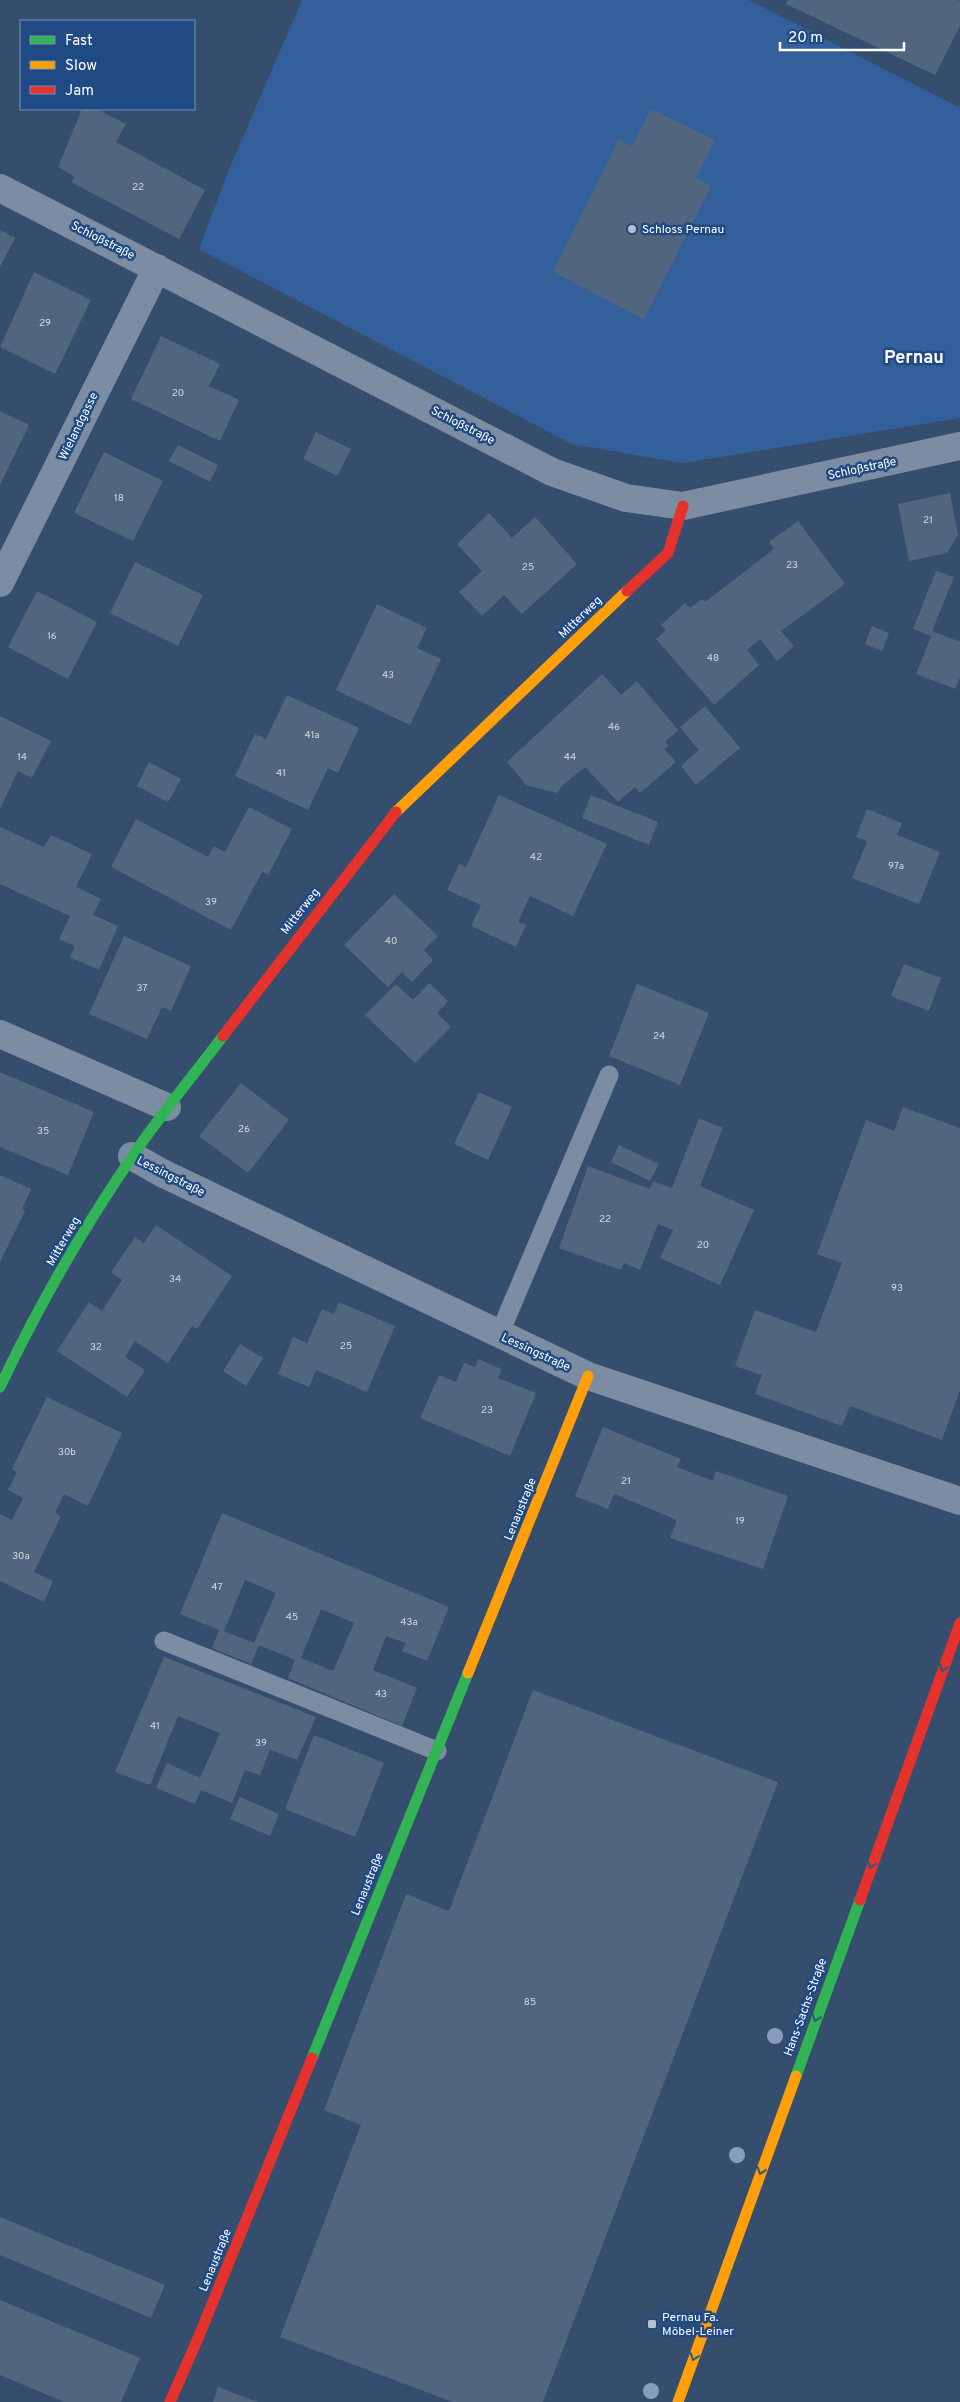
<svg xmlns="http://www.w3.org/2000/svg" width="960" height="2402" viewBox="0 0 960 2402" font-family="Overpass,sans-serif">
<rect width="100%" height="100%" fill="#364e6d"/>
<!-- green -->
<path fill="#33609a" d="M 302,0 L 749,0 L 958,107 L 960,105 L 960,418 L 683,463 L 572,444 L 199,249 L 228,172 Z"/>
<!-- building -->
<path fill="#52657e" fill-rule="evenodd" d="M 788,0 L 957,0 L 960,1 L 960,26 L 935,75 L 786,4 Z
M 82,109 L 96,109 L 126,124 L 116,142 L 205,190 L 179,239 L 71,182 L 75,177 L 58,167 Z
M 651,109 L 715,140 L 696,178 L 711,186 L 644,319 L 553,272 L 619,140 L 632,146 Z
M 0,230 L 15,238 L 0,267 Z
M 34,272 L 91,300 L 55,374 L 0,347 Z
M 161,336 L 220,364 L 209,386 L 239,400 L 220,441 L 131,399 Z
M 0,411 L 29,425 L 0,485 Z
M 316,432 L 351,449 L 337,476 L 303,459 Z
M 178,445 L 218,465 L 210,482 L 169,461 Z
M 104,452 L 163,481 L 133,541 L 74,513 Z
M 950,493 L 958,535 L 947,553 L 909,561 L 898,504 Z
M 489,513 L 512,538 L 535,517 L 577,564 L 522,614 L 504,595 L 482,616 L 459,592 L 482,571 L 457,544 Z
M 798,521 L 845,584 L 781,631 L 794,646 L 777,661 L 760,639 L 747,650 L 759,665 L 714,705 L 656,639 L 666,630 L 661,625 L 685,603 L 690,608 L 702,599 L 705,602 L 774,549 L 769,542 Z
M 135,562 L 203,595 L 178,646 L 110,613 Z
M 936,571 L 954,577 L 932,631 L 960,642 L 960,677 L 955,689 L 916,674 L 931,636 L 913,629 Z
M 37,591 L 97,622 L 68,679 L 8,647 Z
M 377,604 L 427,628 L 417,648 L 441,659 L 410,725 L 336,690 Z
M 872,626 L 889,633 L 882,651 L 865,644 Z
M 602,674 L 621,695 L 637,681 L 678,730 L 665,742 L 669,746 L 664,749 L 676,762 L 640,793 L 635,787 L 618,802 L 585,767 L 562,786 L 557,793 L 526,785 L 507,762 Z
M 287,695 L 359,728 L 338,773 L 328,768 L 308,810 L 235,776 L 255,734 L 266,739 Z
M 705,706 L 740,748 L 696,785 L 681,766 L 699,750 L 680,727 Z
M 0,716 L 51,741 L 32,778 L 18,771 L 0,809 Z
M 149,762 L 181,779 L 168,802 L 137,786 Z
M 499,795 L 607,844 L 573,916 L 530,896 L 518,922 L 526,925 L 516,947 L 471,926 L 481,905 L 447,890 L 459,864 L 466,867 Z
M 591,795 L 658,822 L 649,845 L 582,818 Z
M 249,807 L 292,829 L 268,875 L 262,872 L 231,930 L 111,867 L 136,819 L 208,857 L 214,846 L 225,852 Z
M 867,809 L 902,823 L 897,835 L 940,852 L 919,904 L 852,878 L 867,841 L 856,837 Z
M 0,827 L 44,847 L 51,835 L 92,854 L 76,887 L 101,899 L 93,915 L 118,926 L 99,970 L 70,957 L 75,946 L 59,939 L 70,916 L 0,884 Z
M 394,894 L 438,936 L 424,950 L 433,960 L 412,982 L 402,972 L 388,987 L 344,945 Z
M 124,936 L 191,966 L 171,1011 L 162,1007 L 147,1039 L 89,1014 Z
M 904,964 L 941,978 L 929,1011 L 891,996 Z
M 429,983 L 448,1001 L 437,1013 L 451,1027 L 415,1063 L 365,1015 L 396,984 L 413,1000 Z
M 637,984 L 709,1013 L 680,1085 L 609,1056 Z
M 0,1072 L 94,1112 L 68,1175 L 0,1147 Z
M 241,1083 L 289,1120 L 248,1173 L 199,1136 Z
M 479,1092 L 512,1107 L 488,1160 L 454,1144 Z
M 903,1107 L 960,1128 L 960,1390 L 942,1440 L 850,1406 L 842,1426 L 755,1394 L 762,1375 L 735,1366 L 755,1310 L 816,1332 L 842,1263 L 817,1254 L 866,1120 L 894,1131 Z
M 699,1118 L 723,1128 L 700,1186 L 754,1210 L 720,1285 L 660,1258 L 673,1230 L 658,1224 L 640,1270 L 624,1263 L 621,1270 L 559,1248 L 588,1166 L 650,1189 L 653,1181 L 672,1188 Z
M 619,1145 L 659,1164 L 650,1181 L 611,1162 Z
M 0,1175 L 31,1189 L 22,1209 L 25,1211 L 0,1262 Z
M 156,1225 L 232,1276 L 197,1329 L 192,1326 L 168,1363 L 135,1341 L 125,1357 L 145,1370 L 127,1397 L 57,1351 L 89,1302 L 102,1311 L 122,1280 L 111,1272 L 135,1237 L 144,1243 Z
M 339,1302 L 395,1326 L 367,1392 L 316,1370 L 309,1387 L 278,1374 L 293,1337 L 307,1343 L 322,1309 L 334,1314 Z
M 240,1344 L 263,1358 L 246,1386 L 223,1371 Z
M 478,1359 L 502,1369 L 498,1378 L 536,1393 L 510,1456 L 420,1418 L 439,1375 L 456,1382 L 464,1363 L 475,1367 Z
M 47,1397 L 122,1433 L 88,1506 L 64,1494 L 55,1513 L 61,1516 L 34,1572 L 53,1581 L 44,1602 L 0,1581 L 0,1514 L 12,1520 L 23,1498 L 8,1490 L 17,1472 L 12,1469 Z
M 603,1427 L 681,1459 L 677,1467 L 713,1481 L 716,1471 L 788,1496 L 763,1569 L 670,1538 L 677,1520 L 614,1494 L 608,1509 L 575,1496 Z
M 222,1513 L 449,1607 L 427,1661 L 402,1651 L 406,1643 L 386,1636 L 373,1670 L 417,1688 L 402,1726 L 288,1678 L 295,1660 L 259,1645 L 251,1664 L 212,1648 L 219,1630 L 180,1614 ZM 245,1580 L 276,1593 L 254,1643 L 224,1631 ZM 321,1609 L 354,1623 L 333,1671 L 301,1658 Z
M 164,1657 L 316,1717 L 297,1760 L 270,1750 L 260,1775 L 245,1770 L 232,1803 L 201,1790 L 195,1804 L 156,1788 L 167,1763 L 200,1778 L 220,1733 L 178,1716 L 150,1785 L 115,1772 Z
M 533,1690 L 778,1782 L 543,2402 L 453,2402 L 280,2337 L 361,2125 L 324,2110 L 406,1894 L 449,1911 Z
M 314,1735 L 384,1763 L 355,1837 L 285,1809 Z
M 240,1797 L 279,1814 L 270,1836 L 230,1819 Z
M 0,2217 L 165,2285 L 151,2318 L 0,2255 Z
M 0,2300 L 140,2358 L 121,2402 L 64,2402 L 0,2375 Z
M 218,2387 L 258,2402 L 213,2402 Z"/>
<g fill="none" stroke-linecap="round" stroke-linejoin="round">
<!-- lane -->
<path stroke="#7c8da3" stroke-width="19" d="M 499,1335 L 609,1075
M 164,1641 L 437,1751"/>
<!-- street -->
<path stroke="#7c8da3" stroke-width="28" d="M 0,188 L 552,472 L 626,498 L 683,506 L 960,446
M 0,583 L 157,268
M 0,1034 L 167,1107
M 132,1156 L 162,1173 L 588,1376 L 960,1501"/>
<!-- fast -->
<path stroke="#30b455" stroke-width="11" d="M 0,1387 C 38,1307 82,1230 132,1157 C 160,1115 193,1076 223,1036
M 312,2058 L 468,1673
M 796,2076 L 860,1900"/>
<!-- slow -->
<path stroke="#ff9f0a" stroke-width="11" d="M 396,812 L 627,591
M 468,1673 L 588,1376
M 678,2402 L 796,2076"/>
<!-- jam -->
<path stroke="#e5322d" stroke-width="11" d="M 627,591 L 668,553 L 683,506
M 223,1036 L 396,812
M 860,1900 L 960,1623
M 170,2402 L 199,2336 L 312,2058"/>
</g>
<!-- trees -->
<g fill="#889db9">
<circle cx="775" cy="2036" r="8"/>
<circle cx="737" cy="2155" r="8"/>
<circle cx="651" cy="2391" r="8"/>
</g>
<!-- one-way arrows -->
<defs><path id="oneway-chevron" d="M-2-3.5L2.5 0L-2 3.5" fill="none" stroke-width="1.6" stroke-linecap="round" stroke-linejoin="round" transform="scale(1.25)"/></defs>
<g stroke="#225f7b">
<use href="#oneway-chevron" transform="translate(943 1668) rotate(110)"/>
<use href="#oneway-chevron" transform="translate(871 1865) rotate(110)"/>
<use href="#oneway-chevron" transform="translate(816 2018) rotate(110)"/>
<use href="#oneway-chevron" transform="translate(761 2171) rotate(110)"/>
<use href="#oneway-chevron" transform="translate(694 2357) rotate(110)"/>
</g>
<!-- markers -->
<g fill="#b9c1cc" stroke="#1f4a84" stroke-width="2">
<circle cx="632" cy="229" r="5"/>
<rect x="647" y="2319" width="10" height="10" rx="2.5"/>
</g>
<g text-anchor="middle" stroke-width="5" stroke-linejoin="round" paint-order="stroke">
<!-- number labels -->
<g font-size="10" fill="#d4d8df">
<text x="138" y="190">22</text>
<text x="45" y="326">29</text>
<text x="178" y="396">20</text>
<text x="119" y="501">18</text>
<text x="928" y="523">21</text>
<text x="792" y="568">23</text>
<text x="528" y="570">25</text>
<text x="52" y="639">16</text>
<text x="713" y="661">48</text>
<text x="388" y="678">43</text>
<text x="614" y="730">46</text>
<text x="312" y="738">41a</text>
<text x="22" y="760">14</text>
<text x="570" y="760">44</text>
<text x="281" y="776">41</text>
<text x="536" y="860">42</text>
<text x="896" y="869">97a</text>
<text x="211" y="905">39</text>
<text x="391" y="944">40</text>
<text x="142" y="991">37</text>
<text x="659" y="1039">24</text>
<text x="244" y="1132">26</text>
<text x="43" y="1134">35</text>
<text x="605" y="1222">22</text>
<text x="703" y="1248">20</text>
<text x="175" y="1282">34</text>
<text x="897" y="1291">93</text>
<text x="346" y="1349">25</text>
<text x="96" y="1350">32</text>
<text x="487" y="1413">23</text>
<text x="67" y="1455">30b</text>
<text x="626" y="1484">21</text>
<text x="740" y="1524">19</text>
<text x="21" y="1559">30a</text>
<text x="217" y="1590">47</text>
<text x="292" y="1620">45</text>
<text x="409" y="1625">43a</text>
<text x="381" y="1697">43</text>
<text x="155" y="1729">41</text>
<text x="261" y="1746">39</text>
<text x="530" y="2005">85</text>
</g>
<!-- poi labels -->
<g font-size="12" fill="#fff" stroke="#1f4a84" text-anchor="start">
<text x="642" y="233">Schloss Pernau</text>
<text x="662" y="2321">Pernau Fa.<tspan x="662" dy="14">Möbel-Leiner</tspan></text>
</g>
<!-- street labels -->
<g font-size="12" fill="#fff" stroke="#1f4a84">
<text transform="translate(103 240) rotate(27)" y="4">Schloßstraße</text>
<text transform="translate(463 425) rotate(27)" y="4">Schloßstraße</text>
<text transform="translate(78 426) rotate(-64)" y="4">Wielandgasse</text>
<text transform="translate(862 468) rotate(-12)" y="4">Schloßstraße</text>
<text transform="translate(580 617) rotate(-44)" y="4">Mitterweg</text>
<text transform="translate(300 911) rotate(-52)" y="4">Mitterweg</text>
<text transform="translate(171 1176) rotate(27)" y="4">Lessingstraße</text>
<text transform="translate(63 1241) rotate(-60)" y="4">Mitterweg</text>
<text transform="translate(536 1352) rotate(25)" y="4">Lessingstraße</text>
<text transform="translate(520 1509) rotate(-68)" y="4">Lenaustraße</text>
<text transform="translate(367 1884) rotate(-68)" y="4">Lenaustraße</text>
<text transform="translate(805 2007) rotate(-70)" y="4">Hans-Sachs-Straße</text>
<text transform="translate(215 2260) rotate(-68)" y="4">Lenaustraße</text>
</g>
<!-- district labels -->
<g font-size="18" font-weight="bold" fill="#fff" stroke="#1f4a84">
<text x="914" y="363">Pernau</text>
</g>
</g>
<!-- legend -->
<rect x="20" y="20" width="175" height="90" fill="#1f4a84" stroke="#7992b5"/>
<rect x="30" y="36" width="25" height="8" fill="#30b455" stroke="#7992b5"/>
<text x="65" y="45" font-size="15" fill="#ffffff">Fast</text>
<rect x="30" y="61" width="25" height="8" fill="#ff9f0a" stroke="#7992b5"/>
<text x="65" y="70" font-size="15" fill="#ffffff">Slow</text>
<rect x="30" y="86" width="25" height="8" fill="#e5322d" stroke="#7992b5"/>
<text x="65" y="95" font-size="15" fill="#ffffff">Jam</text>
<!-- scale -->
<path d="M780 42v8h124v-8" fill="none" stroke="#ffffff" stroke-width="2.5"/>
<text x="788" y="42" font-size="15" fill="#ffffff" stroke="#1f4a84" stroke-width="4" paint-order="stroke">20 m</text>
</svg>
